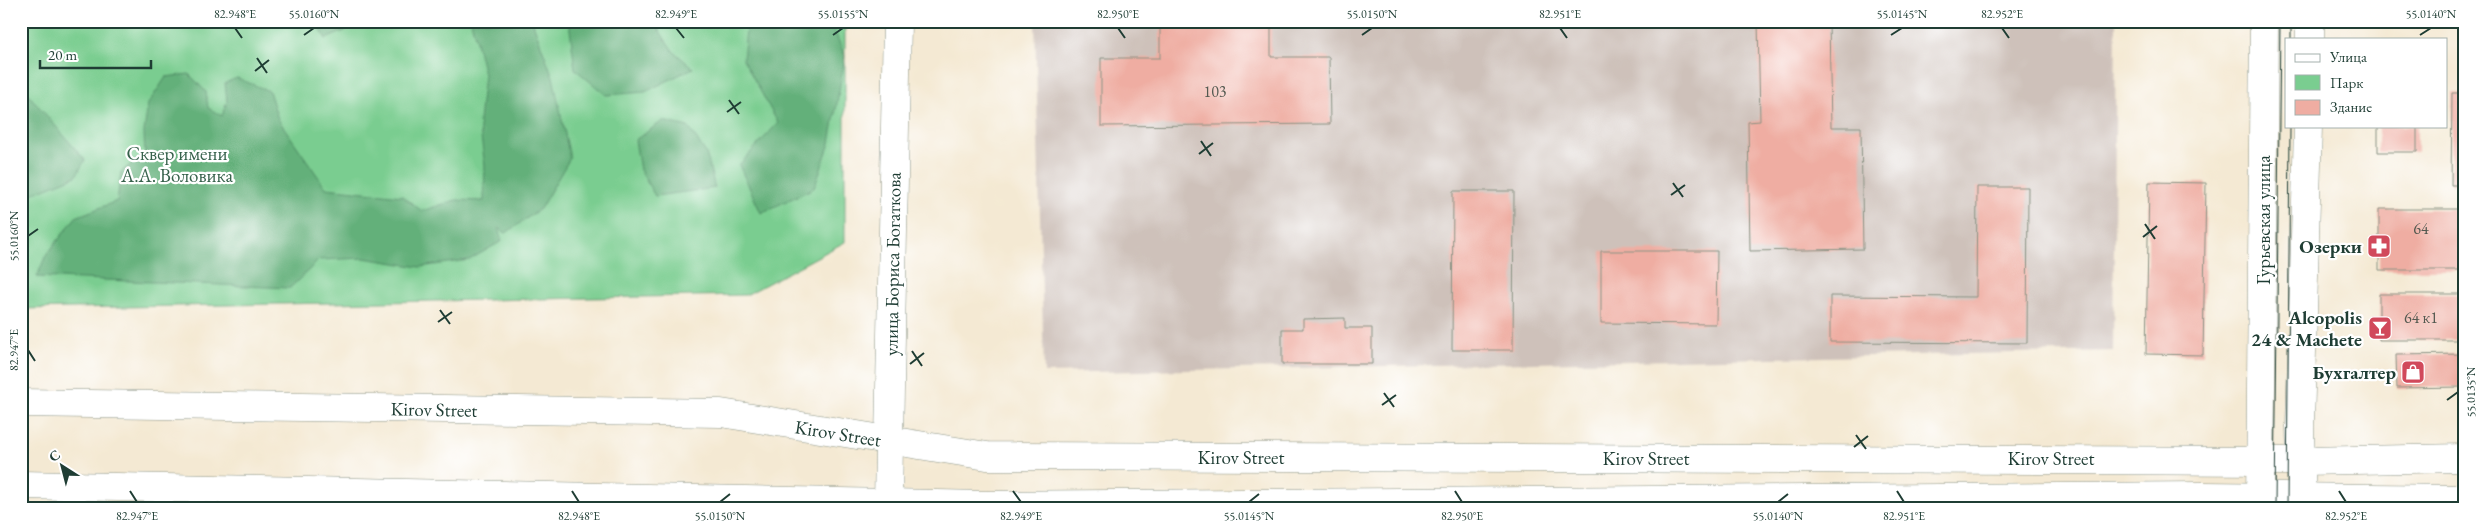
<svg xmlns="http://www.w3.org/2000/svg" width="2485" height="529" viewBox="0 0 2485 529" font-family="'EB Garamond',serif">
<rect width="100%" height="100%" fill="#fff"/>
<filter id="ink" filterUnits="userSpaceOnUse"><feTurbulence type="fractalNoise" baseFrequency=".02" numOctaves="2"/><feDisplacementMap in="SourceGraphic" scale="10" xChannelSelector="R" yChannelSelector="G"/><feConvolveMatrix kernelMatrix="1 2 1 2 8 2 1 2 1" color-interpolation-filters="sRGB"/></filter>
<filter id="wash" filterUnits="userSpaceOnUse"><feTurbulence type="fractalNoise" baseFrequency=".0096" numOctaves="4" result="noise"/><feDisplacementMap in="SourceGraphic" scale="20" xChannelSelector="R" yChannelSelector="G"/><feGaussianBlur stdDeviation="1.12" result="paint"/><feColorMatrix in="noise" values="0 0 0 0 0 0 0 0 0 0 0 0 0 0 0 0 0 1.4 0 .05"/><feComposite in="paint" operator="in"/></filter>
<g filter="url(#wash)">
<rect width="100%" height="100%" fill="#f4e9d3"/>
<!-- industrial -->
<path fill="#cec1ba" d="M 1035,21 L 2116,21 L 2113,351 L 1044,373 Z"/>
<!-- green -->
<path fill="#7acd90" stroke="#4c8562" d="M 21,21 L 845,21 L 845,242 L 746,295 L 21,309 Z"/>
<!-- forest -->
<path fill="#63b07a" stroke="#417657" d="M 316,21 L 367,21 L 326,39 Z
M 471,21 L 532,21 L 553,77 L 570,158 L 540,209 L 506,233 L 498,228 L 502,241 L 469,260 L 420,267 L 364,258 L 319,260 L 290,288 L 37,277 L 45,257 L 76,217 L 117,201 L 121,172 L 145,154 L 144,132 L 148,104 L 166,77 L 189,74 L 206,92 L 208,108 L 222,116 L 227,101 L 225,83 L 237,78 L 269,91 L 278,119 L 326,188 L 402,196 L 422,211 L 456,200 L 484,201 L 485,166 L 479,122 L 484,74 Z
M 569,21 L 653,21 L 673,51 L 693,68 L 645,92 L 606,95 L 575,69 Z
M 747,21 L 830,21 L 845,56 L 830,143 L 814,188 L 761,213 L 739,165 L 778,123 L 743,59 Z
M 21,86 L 85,160 L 76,176 L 27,196 L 21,191 Z
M 663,121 L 688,127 L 706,153 L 715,188 L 655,196 L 640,170 L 635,140 Z"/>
<g id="blocks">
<!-- building -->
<path fill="#efada2" d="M 1160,21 L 1271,21 L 1271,57 L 1329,57 L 1330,124 L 1101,126 L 1101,58 L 1160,58 Z
M 1758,21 L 1829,21 L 1831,127 L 1861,127 L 1863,249 L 1750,251 L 1748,122 L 1760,121 Z
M 2452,93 L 2464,93 L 2464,185 L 2451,185 Z
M 2378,126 L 2417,126 L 2417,152 L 2378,152 Z
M 2149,182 L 2206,183 L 2203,355 L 2146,354 Z
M 1977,187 L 2028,187 L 2027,343 L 1830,342 L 1830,296 L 1976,297 Z
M 1453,191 L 1514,191 L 1513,350 L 1452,350 Z
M 2379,209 L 2464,209 L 2464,270 L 2379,270 Z
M 1601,251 L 1717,251 L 1716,324 L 1601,323 Z
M 2379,294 L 2464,294 L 2464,340 L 2379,340 Z
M 1345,318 L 1345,328 L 1372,328 L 1372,364 L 1282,364 L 1282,329 L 1303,329 L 1303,319 Z
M 2464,354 L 2464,387 L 2397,388 L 2396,355 Z"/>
</g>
</g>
<g filter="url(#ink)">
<use href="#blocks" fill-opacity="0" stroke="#8a9384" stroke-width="1"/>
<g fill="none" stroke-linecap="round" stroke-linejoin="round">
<!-- minor casing -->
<g stroke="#8a9384" stroke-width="29">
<path id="minor" d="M 2310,39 L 2310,21
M 888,508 L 889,441
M 2260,508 L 2264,21
M 2302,508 L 2300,426 L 2308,126"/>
</g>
<!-- major casing -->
<g stroke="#8a9384" stroke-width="29">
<path id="major" d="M 21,403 L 721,413 L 987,456 L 2302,461 L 2464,458
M 889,441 L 897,21
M 21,485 L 985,505 L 2203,496 L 2464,499"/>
</g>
<!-- minor -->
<use href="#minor" stroke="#fff" stroke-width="28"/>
<!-- major -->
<use href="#major" stroke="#fff" stroke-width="28"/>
<!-- tram -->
<path stroke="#1f3d34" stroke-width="1" d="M 2291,39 L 2291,21
M 2275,508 L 2280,21
M 2287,508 L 2290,126"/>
</g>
</g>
<!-- ticks -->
<path fill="none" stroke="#1f3d34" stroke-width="2" d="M 235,28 L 242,38M 676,28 L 684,38M 1118,28 L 1125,38M 1560,28 L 1567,38M 2002,28 L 2009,38M 304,35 L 314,28M 833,35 L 843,28M 1362,35 L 1372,28M 1891,35 L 1902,28M 2420,35 L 2431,28M 257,58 L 267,73M 255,71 L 269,60M 729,100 L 739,114M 727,112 L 741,102M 1201,141 L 1211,156M 1199,154 L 1213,143M 1673,183 L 1683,197M 1671,195 L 1685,185M 2145,224 L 2155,239M 28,236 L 38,229M 2143,237 L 2157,226M 440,310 L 450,324M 438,322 L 452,312M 28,350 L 35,361M 912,351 L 922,366M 910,364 L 924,353M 1384,393 L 1394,407M 2447,400 L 2458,392M 1382,405 L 1396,395M 1856,435 L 1866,449M 1854,447 L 1868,436M 130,491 L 137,502M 572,491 L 579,502M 1013,491 L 1021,502M 1455,491 L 1462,502M 1897,491 L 1904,502M 2339,491 L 2346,502M 720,502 L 730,494M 1249,502 L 1259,494M 1778,502 L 1788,494"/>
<!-- icons -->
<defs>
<g id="pharmacy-square" transform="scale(1.25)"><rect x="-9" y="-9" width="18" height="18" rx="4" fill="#d1495b" stroke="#fff"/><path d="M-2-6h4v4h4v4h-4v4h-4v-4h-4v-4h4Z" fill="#fff"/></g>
<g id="bar-square" transform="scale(1.25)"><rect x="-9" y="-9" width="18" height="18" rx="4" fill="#d1495b" stroke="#fff"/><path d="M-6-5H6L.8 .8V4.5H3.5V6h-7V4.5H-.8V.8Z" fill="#fff"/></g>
<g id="shop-square" transform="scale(1.25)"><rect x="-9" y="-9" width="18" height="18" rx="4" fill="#d1495b" stroke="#fff"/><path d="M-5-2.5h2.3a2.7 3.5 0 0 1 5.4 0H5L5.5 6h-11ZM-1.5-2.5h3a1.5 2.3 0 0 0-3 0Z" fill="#fff"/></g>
</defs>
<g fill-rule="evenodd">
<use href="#pharmacy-square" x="2379" y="246"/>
<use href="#bar-square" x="2380" y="328"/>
<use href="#shop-square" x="2413" y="372"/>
</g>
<g text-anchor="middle" stroke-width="4.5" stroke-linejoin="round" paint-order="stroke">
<!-- number labels -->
<g font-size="16" fill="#535950">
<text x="1215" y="97">103</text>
<text x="2421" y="234">64</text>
<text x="2421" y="323">64 к1</text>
</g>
<!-- park labels -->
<g font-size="19" fill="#36614b" stroke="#fff">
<text x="177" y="160">Cквер имени<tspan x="177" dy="22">А.А. Воловика</tspan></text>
</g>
<!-- street labels -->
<g font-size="19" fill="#1f3d34" stroke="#fff">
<text transform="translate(2263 220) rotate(-90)" y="7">Гурьевская улица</text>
<text transform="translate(892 264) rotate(-89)" y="7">улица Бориса Богаткова</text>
<text transform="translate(434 409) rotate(1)" y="7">Kirov Street</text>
<text transform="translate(838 433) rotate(9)" y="7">Kirov Street</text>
<text x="1241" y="464">Kirov Street</text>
<text x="1646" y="465">Kirov Street</text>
<text x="2051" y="465">Kirov Street</text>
</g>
<!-- poi labels -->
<g font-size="19" font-weight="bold" fill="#1f3d34" stroke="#fff" text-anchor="end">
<text x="2362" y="253">Озерки</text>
<text x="2362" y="324">Alcopolis<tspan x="2362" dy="22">24 &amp; Machete</tspan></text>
<text x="2396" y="379">Бухгалтер</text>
</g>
</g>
<!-- margin -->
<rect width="2485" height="529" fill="none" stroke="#fff" stroke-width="55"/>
<!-- legend -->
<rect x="2285" y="38" width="162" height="90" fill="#ffffff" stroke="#a5b1ae"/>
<rect x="2295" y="54" width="25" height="8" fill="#ffffff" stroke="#a5b1ae"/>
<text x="2330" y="62" font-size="15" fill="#1f3d34">Улица</text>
<rect x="2295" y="75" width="25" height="15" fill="#7acd90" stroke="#a5b1ae"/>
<text x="2330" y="88" font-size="15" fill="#1f3d34">Парк</text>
<rect x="2295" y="100" width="25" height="15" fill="#efada2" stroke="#a5b1ae"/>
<text x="2330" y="112" font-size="15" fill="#1f3d34">Здание</text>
<!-- north arrow -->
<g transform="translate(62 466) rotate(324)" stroke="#ffffff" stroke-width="4" paint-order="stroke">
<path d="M0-4L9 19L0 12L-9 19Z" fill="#1f3d34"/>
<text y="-8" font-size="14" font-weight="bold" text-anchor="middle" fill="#1f3d34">С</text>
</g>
<!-- scale -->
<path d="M40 60v8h111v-8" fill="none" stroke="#1f3d34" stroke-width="2.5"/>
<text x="48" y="60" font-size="15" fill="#1f3d34" stroke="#ffffff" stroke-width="4" paint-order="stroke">20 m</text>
<rect x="28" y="28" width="2430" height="474" fill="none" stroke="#1f3d34" stroke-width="2"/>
<g font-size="12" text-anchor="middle" fill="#1f3d34">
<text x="235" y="18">82.948°E</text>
<text x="314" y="18">55.0160°N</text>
<text x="676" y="18">82.949°E</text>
<text x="843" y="18">55.0155°N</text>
<text x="1118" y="18">82.950°E</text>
<text x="1372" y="18">55.0150°N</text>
<text x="1560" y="18">82.951°E</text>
<text x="1902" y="18">55.0145°N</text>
<text x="2002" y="18">82.952°E</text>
<text x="2431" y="18">55.0140°N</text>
<text transform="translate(14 236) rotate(-90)" y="4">55.0160°N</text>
<text transform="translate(14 350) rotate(-90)" y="4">82.947°E</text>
<text transform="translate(2471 392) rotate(-90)" y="4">55.0135°N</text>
<text x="137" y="520">82.947°E</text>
<text x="579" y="520">82.948°E</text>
<text x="720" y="520">55.0150°N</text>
<text x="1021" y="520">82.949°E</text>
<text x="1249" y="520">55.0145°N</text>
<text x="1462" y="520">82.950°E</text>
<text x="1778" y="520">55.0140°N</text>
<text x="1904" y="520">82.951°E</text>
<text x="2346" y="520">82.952°E</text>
</g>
</svg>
